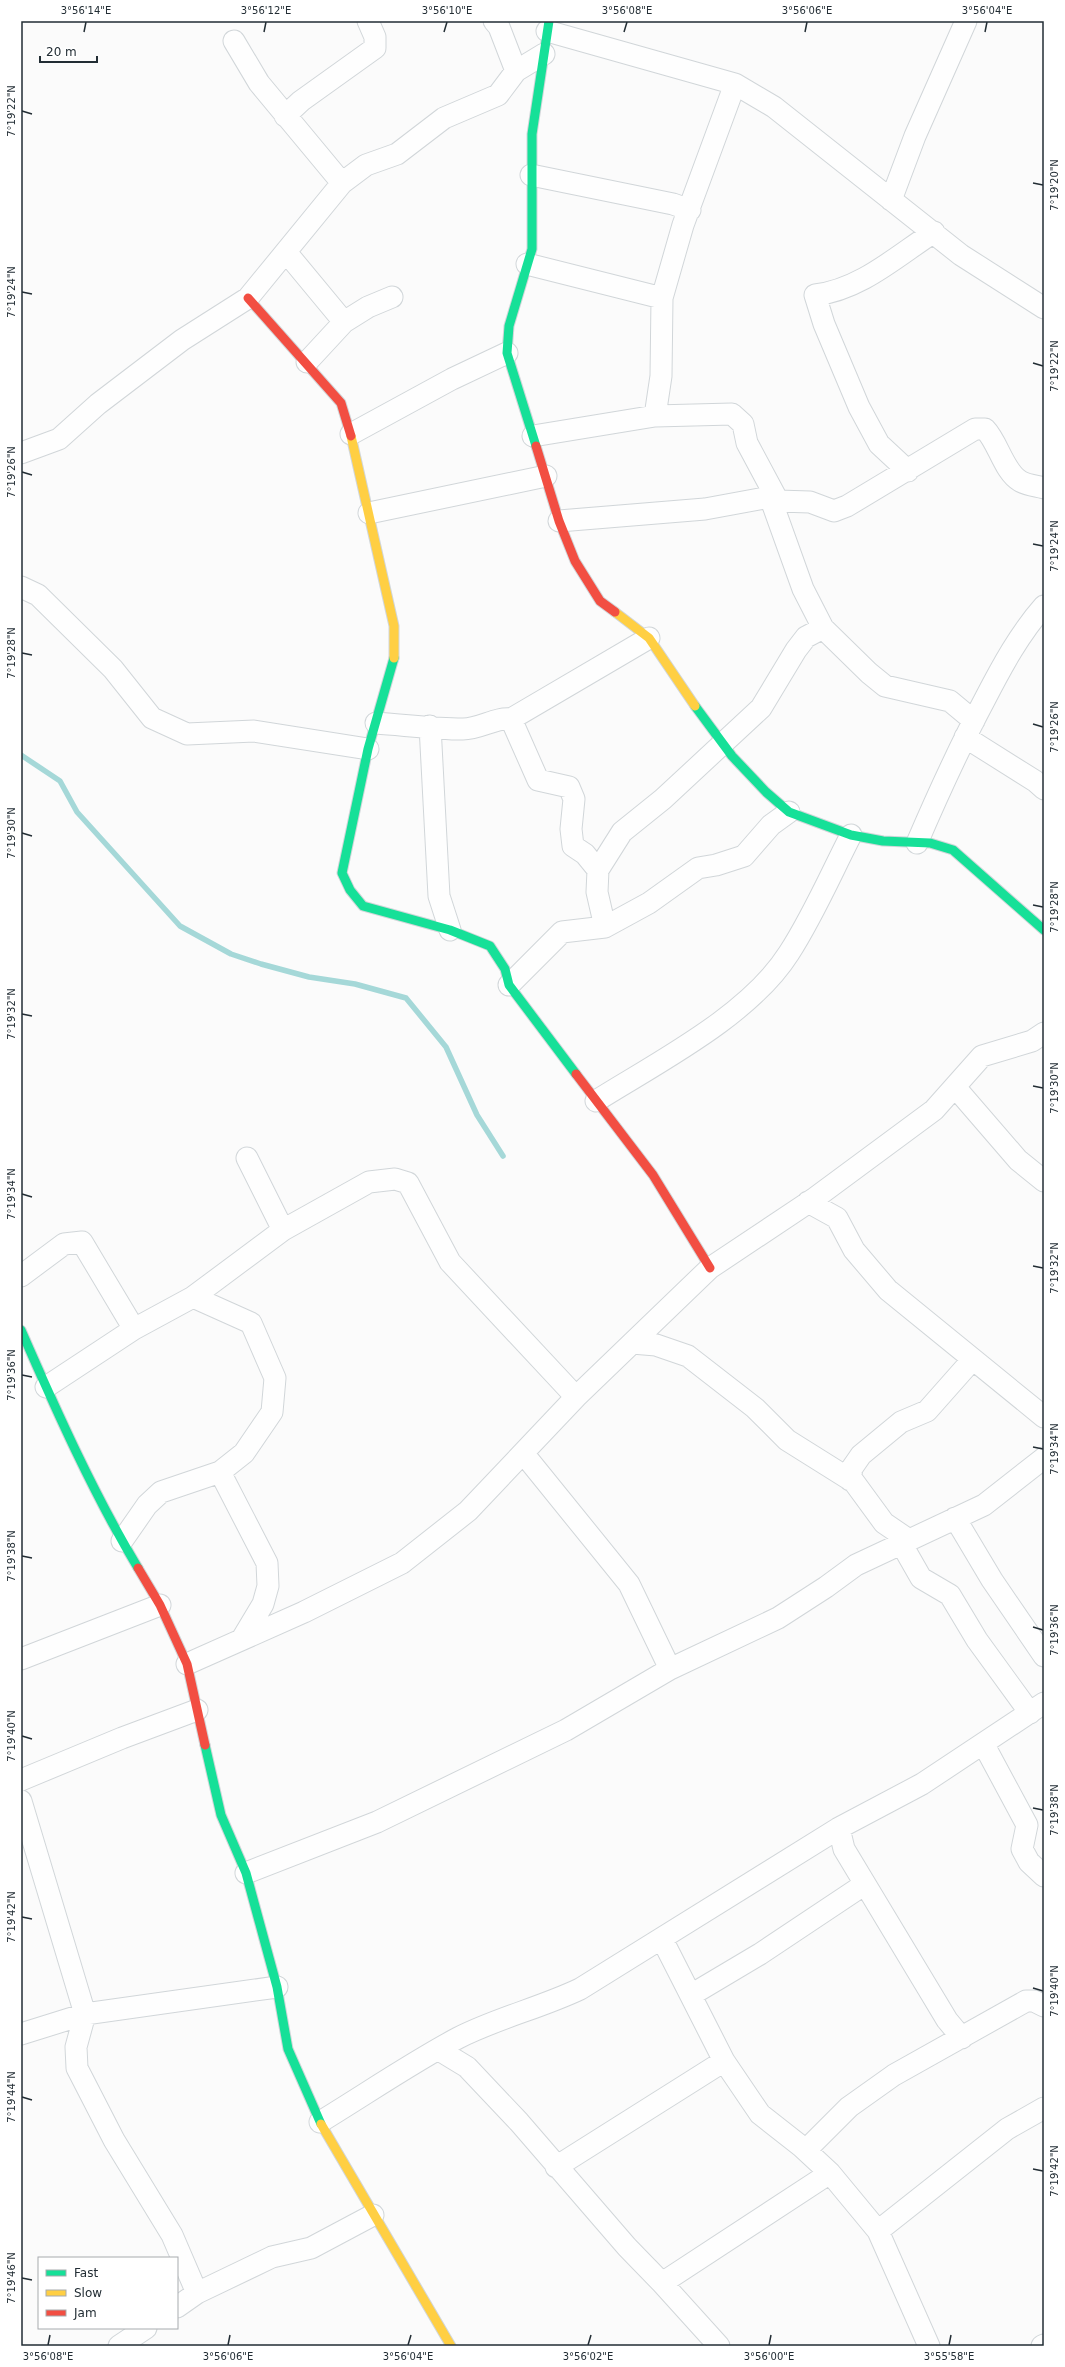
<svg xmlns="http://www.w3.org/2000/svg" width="1065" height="2367" viewBox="0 0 1065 2367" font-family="'DejaVu Sans',sans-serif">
<rect width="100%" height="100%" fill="#fbfbfb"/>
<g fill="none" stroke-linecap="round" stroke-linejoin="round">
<!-- stream -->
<path stroke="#a5d8d8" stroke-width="5.5" d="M 21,755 L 60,781 L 77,812 L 180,926 L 231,954 L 261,964 L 309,977 L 355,984 L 406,998 L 446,1047 L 477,1115 L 503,1156"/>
<!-- street casing -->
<g stroke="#d1d6d9" stroke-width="23">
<path id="street" d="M 494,21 L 499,27 L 516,71
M 547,31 L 735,84 L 774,107 L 961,255 L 1044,308
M 234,41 L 259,83 L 342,183
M 285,116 L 301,101 L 375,48 L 375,37 L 368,21
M 531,175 L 673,204 L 690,210
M 891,200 L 915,136 L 966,21
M 286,252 L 344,322
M 527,264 L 662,298
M 307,362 L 344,322 L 368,307 L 392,297
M 655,416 L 661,376 L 662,298 L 683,225 L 735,84
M 351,434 L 452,379 L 507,353
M 533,436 L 655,416 L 732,414 L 743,424 L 747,443 L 778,501
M 21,453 L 59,439 L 98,404 L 182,340 L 248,298 L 342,183 L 366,165 L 397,154 L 444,118 L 498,95 L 516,71 L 544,54
M 908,471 L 879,444 L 859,407 L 824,324 L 815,295 C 860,290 897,256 934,232
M 770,497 L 803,589 L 823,628 L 869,673 L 885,686 L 950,701 L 974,721
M 369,513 L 546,476
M 559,521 L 705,509 L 770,497 L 778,501 L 810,502 L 834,511 L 847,506 L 975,429 L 985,429 C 998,442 1004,472 1020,481 C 1026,485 1037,486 1044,488
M 21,587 L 38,595 L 113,669 L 152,718 L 187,734 L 254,731 L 368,749
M 511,719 L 538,780 L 569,787 L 574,799 L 571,829 L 573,846 L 585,854 L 598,870
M 376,723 C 405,725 434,729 463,729 C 480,729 496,717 511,719 L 649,638
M 430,726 L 439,896 L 450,930
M 965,737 L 1035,781 L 1044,789
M 917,843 C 938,794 960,746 985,699 C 1002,666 1020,633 1044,606
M 605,927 L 597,892 L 598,870 L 622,832 L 663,799 L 761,708 L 796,650 L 806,637 L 823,628
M 509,985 L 562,932 L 605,927 L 649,903 L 698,868 L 716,865 L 744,856 L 771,825 L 789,812
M 955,1087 L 1018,1160 L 1044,1181
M 596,1101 C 658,1062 749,1016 789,953 C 813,916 831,874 851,835
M 247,1158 L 283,1230
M 808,1202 L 837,1218 L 854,1250 L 888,1290 L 1044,1417
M 21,1276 L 64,1244 L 82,1242 L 134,1329
M 632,1343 L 656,1345 L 688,1356 L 755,1408 L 787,1440 L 854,1482 L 884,1523 L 909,1540
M 46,1387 L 134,1329 L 193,1297 L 283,1230 L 369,1182 L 395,1179 L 408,1183 L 450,1262 L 576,1397
M 523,1453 L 629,1584 L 670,1669
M 220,1472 L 267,1563 L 268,1586 L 263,1604 L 242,1639
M 850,1480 L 852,1468 L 861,1455 L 901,1422 L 927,1411 L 973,1359
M 955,1518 L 992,1580 L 1044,1656
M 122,1541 L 147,1505 L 161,1492 L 220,1472 L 244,1453 L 272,1412 L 275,1378 L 251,1323 L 193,1297
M 901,1543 L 921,1578 L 950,1595 L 977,1640 L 1030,1713
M 21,1659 L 160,1605
M 187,1664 L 304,1612 L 402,1563 L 468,1511 L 576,1397 L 710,1268 L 815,1198 L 934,1110 L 982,1056 L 1032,1041 L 1044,1033
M 984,1745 L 1027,1825 L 1022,1849 L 1029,1862 L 1044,1876
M 21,1780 L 122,1738 L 197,1710
M 21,1801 L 85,2014 L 76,2047 L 77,2068 L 114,2140 L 172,2235 L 197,2293
M 839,1828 L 844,1849 L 947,2020 L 962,2038
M 246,1873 L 377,1822 L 566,1730 L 670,1669 L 778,1618 L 826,1587 L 856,1565 L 984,1505 L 1044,1458
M 662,1939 L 724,2061 L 760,2114 L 802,2147 L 830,2173 L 878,2231 L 929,2346
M 691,1995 L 760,1954 L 865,1884
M 21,2034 L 85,2014 L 277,1987
M 439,2050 L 467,2067 L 519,2122 L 627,2247 L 662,2283 L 719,2346
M 320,2122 C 366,2094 411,2063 458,2038 C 497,2018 540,2008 580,1989 L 839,1828 L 922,1784 L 1044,1703
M 806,2150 L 849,2107 L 894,2075 L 1026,2001 L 1034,2001 L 1044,2006
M 556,2167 L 724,2061
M 878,2231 L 1007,2129 L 1044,2108
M 662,2283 L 830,2173
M 177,2307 L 197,2293 L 272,2257 L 311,2248 L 373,2215
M 119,2346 L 146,2328
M 1042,2346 L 1044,2345"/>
</g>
<!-- fast casing -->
<g stroke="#d1d6d9" stroke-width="11">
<path id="fast" d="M 536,446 L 507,353 L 509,326 L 532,249 L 532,134 L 549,21
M 394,658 L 368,749 L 342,873 L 350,890 L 363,906 L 450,930 L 490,946 L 505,969 L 509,985 L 576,1074
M 695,706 L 732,756 L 766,792 L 789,812 L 851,835 L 883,841 L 930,843 L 953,850 L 1044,930
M 21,1330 C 56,1410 93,1493 138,1568
M 205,1745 L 221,1815 L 246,1873 L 277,1987 L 288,2049 L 321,2124"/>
</g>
<!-- slow casing -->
<g stroke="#d1d6d9" stroke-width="11">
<path id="slow" d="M 351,436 L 394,626 L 394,658
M 615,612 L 649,638 L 695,706
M 321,2124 L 451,2346"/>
</g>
<!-- jam casing -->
<g stroke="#d1d6d9" stroke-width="11">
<path id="jam" d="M 248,298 L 341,403 L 351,436
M 536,446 L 559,521 L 575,561 L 600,601 L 615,612
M 576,1074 L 653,1175 L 710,1268
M 138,1568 L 160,1605 L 187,1664 L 205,1745"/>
</g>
<!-- street -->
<use href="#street" stroke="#fefefe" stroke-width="21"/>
<!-- fast -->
<use href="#fast" stroke="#16e098" stroke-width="9"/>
<!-- slow -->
<use href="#slow" stroke="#ffcf43" stroke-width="9"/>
<!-- jam -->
<use href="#jam" stroke="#f24e42" stroke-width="9"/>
</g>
<!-- ticks -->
<path fill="none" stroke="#222d34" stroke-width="1.5" d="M 84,32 L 86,22M 264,32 L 266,22M 444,32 L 447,22M 624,32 L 627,22M 805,32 L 807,22M 985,32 L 987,22M 22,111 L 32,114M 1033,183 L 1043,185M 22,292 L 32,294M 1033,363 L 1043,366M 22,472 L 32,475M 1033,544 L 1043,546M 22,653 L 32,655M 1033,724 L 1043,727M 22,833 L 32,836M 1033,905 L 1043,907M 22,1014 L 32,1016M 1033,1086 L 1043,1088M 22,1194 L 32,1197M 1033,1266 L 1043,1268M 22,1375 L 32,1377M 1033,1447 L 1043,1449M 22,1556 L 32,1558M 1033,1627 L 1043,1630M 22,1736 L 32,1739M 1033,1808 L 1043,1810M 22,1917 L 32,1919M 1033,1988 L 1043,1991M 22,2097 L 32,2100M 1033,2169 L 1043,2171M 22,2278 L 32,2280M 48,2345 L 50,2335M 228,2345 L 230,2335M 408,2345 L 411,2335M 588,2345 L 591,2335M 769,2345 L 771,2335M 949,2345 L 951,2335"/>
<!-- border -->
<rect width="1065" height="2367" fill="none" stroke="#ffffff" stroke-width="44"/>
<!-- legend -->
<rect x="38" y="2257" width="140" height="72" fill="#ffffff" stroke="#a7abae"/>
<rect x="46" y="2270" width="20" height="6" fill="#16e098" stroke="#a7abae"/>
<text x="74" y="2277" font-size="12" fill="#222d34">Fast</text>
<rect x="46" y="2290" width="20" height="6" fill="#ffcf43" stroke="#a7abae"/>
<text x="74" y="2297" font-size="12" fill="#222d34">Slow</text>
<rect x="46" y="2310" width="20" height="6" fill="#f24e42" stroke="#a7abae"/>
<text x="74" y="2317" font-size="12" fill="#222d34">Jam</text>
<!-- scale -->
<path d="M40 56v6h57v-6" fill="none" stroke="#222d34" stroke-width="2"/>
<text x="46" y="56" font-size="12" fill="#222d34" stroke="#ffffff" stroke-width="3" paint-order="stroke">20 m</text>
<rect x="22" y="22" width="1021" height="2323" fill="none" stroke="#222d34" stroke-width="1.5"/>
<g font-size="10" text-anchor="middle" fill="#222d34">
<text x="86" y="14">3°56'14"E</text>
<text x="266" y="14">3°56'12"E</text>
<text x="447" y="14">3°56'10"E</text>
<text x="627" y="14">3°56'08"E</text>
<text x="807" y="14">3°56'06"E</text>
<text x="987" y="14">3°56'04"E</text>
<text transform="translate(11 111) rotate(-90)" y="4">7°19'22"N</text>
<text transform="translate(1054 185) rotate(-90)" y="4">7°19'20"N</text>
<text transform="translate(11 292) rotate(-90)" y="4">7°19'24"N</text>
<text transform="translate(1054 366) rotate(-90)" y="4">7°19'22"N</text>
<text transform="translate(11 472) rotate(-90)" y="4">7°19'26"N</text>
<text transform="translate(1054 546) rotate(-90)" y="4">7°19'24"N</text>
<text transform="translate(11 653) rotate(-90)" y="4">7°19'28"N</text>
<text transform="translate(1054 727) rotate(-90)" y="4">7°19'26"N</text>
<text transform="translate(11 833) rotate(-90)" y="4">7°19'30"N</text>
<text transform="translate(1054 907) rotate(-90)" y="4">7°19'28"N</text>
<text transform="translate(11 1014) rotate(-90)" y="4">7°19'32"N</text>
<text transform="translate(1054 1088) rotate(-90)" y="4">7°19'30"N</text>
<text transform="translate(11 1194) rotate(-90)" y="4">7°19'34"N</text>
<text transform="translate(1054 1268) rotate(-90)" y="4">7°19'32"N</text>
<text transform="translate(11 1375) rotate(-90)" y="4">7°19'36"N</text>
<text transform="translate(1054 1449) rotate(-90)" y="4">7°19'34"N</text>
<text transform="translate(11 1556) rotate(-90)" y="4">7°19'38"N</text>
<text transform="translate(1054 1630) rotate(-90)" y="4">7°19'36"N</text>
<text transform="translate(11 1736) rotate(-90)" y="4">7°19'40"N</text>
<text transform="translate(1054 1810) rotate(-90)" y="4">7°19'38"N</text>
<text transform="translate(11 1917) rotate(-90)" y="4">7°19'42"N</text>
<text transform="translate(1054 1991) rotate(-90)" y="4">7°19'40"N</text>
<text transform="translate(11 2097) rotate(-90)" y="4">7°19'44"N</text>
<text transform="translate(1054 2171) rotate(-90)" y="4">7°19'42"N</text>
<text transform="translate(11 2278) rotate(-90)" y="4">7°19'46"N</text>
<text x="48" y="2360">3°56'08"E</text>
<text x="228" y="2360">3°56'06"E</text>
<text x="408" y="2360">3°56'04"E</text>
<text x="588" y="2360">3°56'02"E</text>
<text x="769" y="2360">3°56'00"E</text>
<text x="949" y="2360">3°55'58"E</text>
</g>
</svg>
